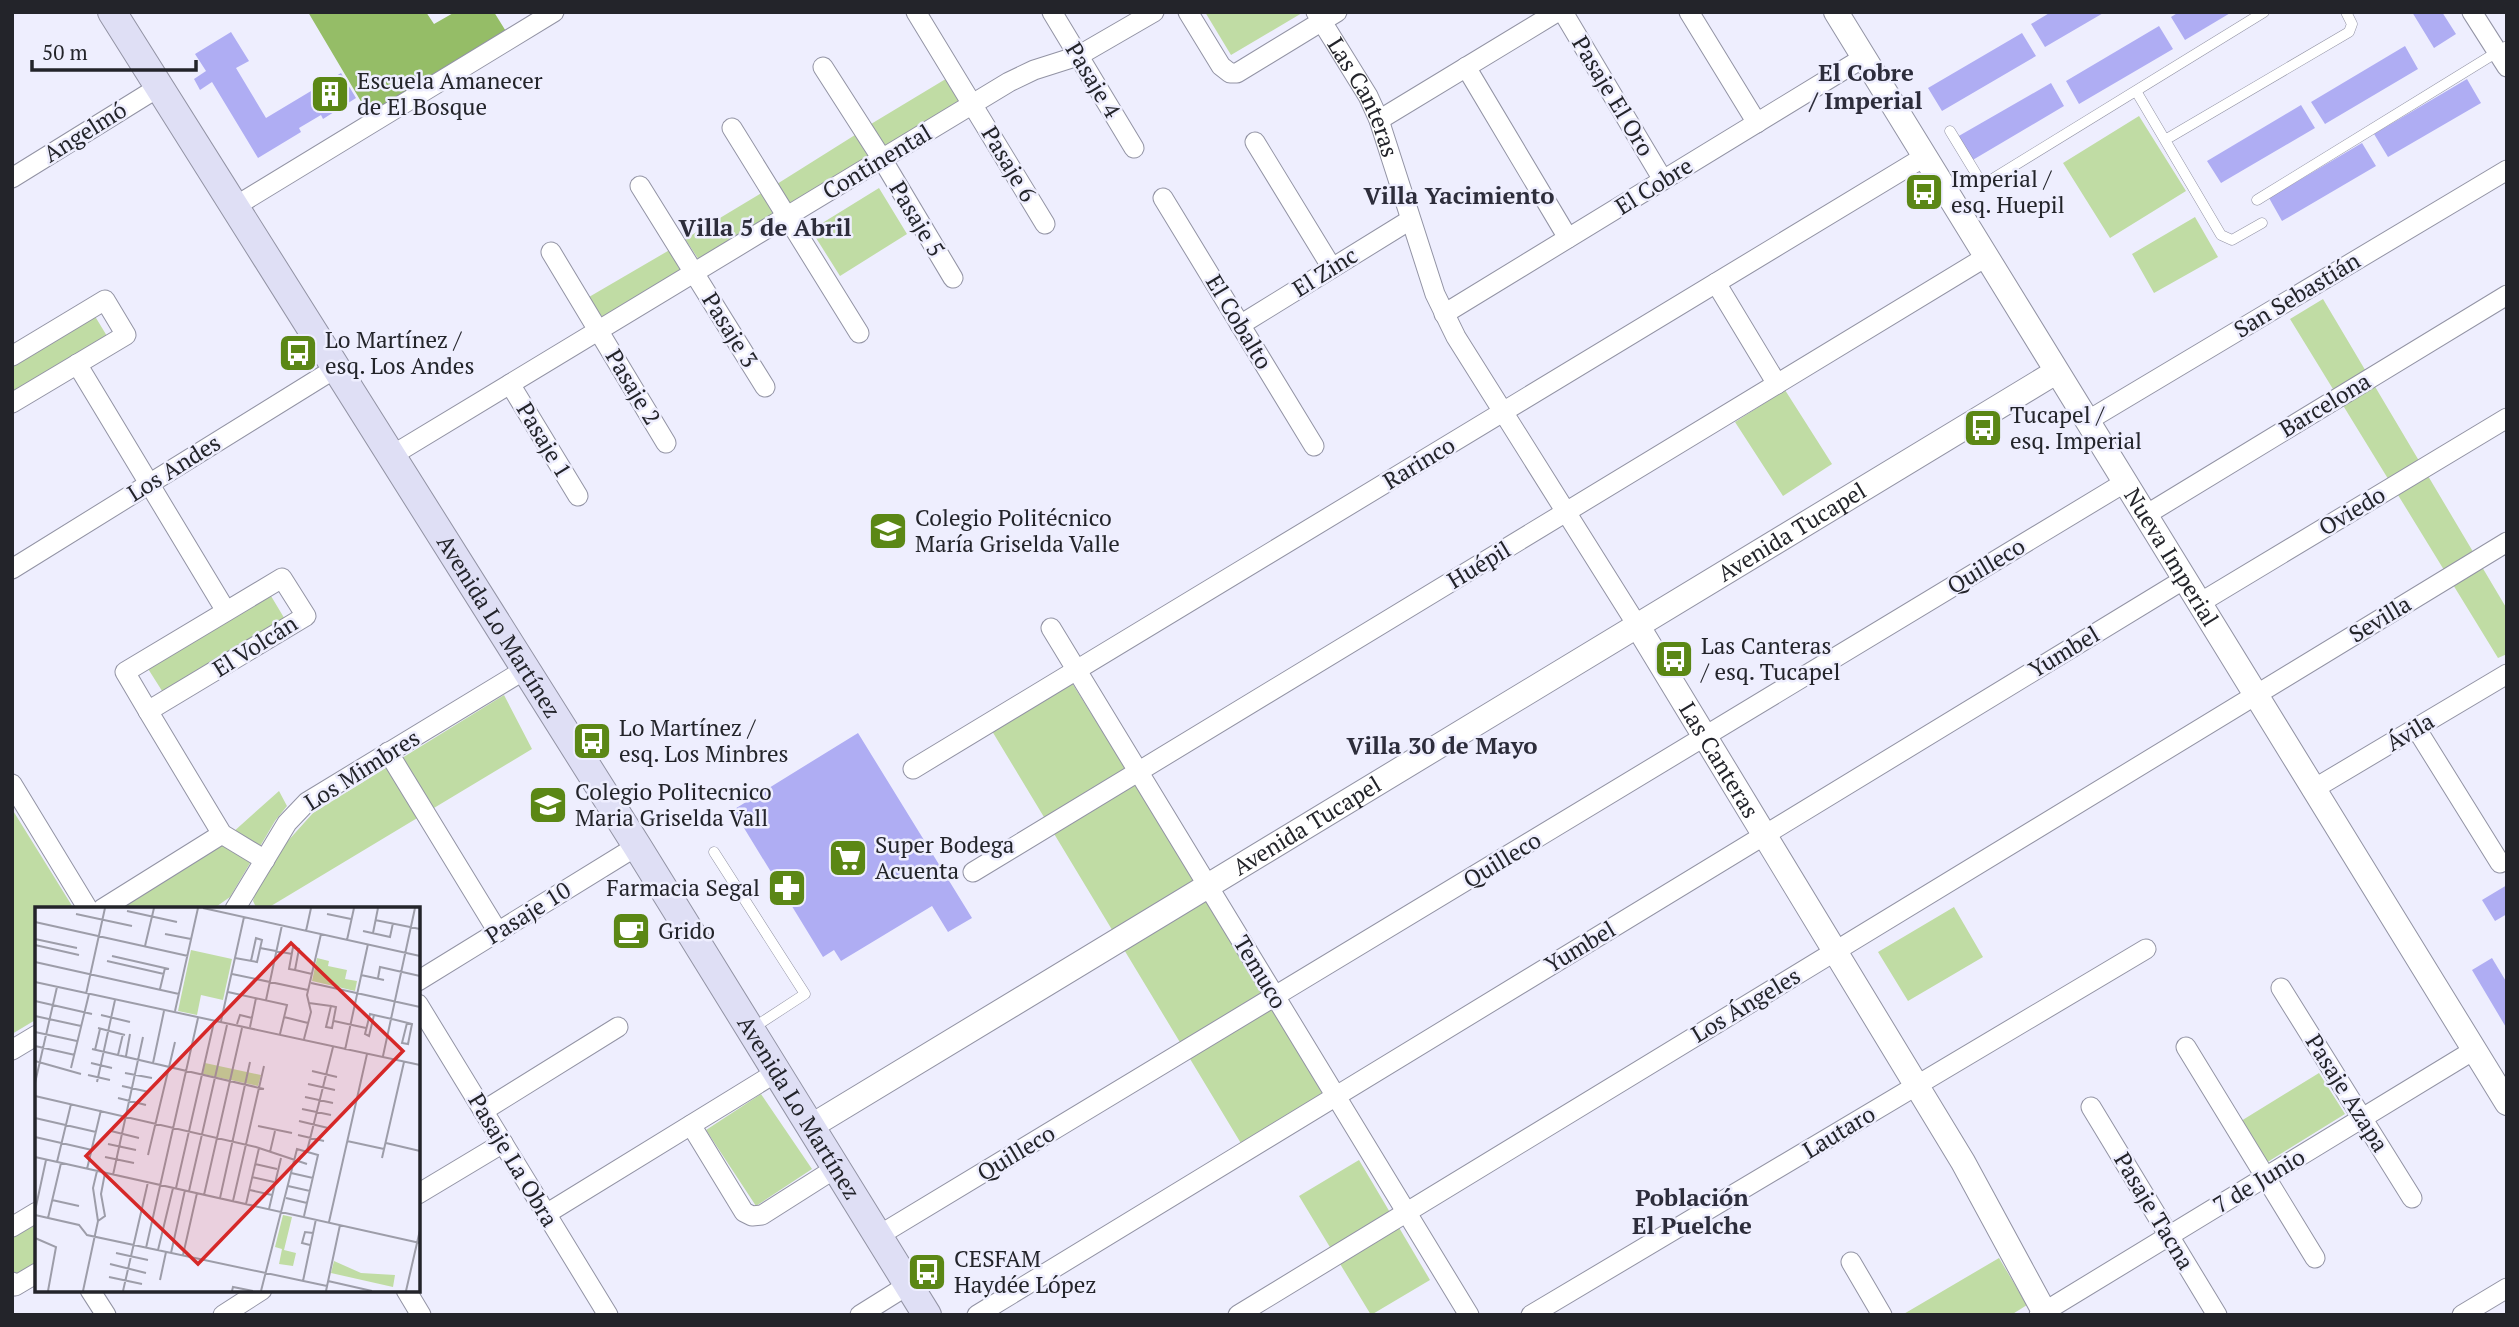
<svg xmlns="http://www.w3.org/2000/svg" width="2519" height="1327" viewBox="0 0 2519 1327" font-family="'PT Serif',serif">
<rect width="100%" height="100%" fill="#eeeefe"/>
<!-- green -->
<path fill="#c0dca4" d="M 1205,12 L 1301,12 L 1302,13 L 1231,55 Z
M 949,77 L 963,99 L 885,146 L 871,124 Z
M 2139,116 L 2186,191 L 2110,238 L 2063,163 Z
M 855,135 L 868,156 L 789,204 L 777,184 Z
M 879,188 L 907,234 L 840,276 L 811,230 Z
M 765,191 L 778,212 L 699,260 L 685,239 Z
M 2195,217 L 2218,257 L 2154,293 L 2132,254 Z
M 673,248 L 686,270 L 603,320 L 589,297 Z
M 2323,299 L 2507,609 L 2507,654 L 2498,658 L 2290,319 Z
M 93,313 L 110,341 L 12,399 L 12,361 Z
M 1785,390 L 1832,464 L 1783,496 L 1735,422 Z
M 268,591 L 286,621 L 164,694 L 145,664 Z
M 1072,683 L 1330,1092 L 1242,1145 L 992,731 Z
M 504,695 L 532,749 L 266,909 L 257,909 L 253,901 L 257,886 L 269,862 L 313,813 Z
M 279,791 L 287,806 L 275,821 L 230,897 L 213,909 L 115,909 L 222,842 Z
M 12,809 L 74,909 L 37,909 L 37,1019 L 12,1034 Z
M 1954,907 L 1983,957 L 1908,1001 L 1878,952 Z
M 2319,1073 L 2345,1114 L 2266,1163 L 2241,1121 Z
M 761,1094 L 812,1169 L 756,1206 L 706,1130 Z
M 1359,1160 L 1430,1280 L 1371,1315 L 1299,1196 Z
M 37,1212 L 37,1273 L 12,1282 L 12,1227 Z
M 1999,1258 L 2027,1305 L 2011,1315 L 1902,1315 Z"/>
<!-- forest -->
<path fill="#95bd67" d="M 308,12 L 426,12 L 434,24 L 455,12 L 494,12 L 507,33 L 369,115 Z"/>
<!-- building -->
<path fill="#afadf3" d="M 2051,12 L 2105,12 L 2045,47 L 2031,24 Z
M 2179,12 L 2232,12 L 2185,40 L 2171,17 Z
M 2412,12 L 2442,12 L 2456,34 L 2434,48 Z
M 2159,26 L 2173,49 L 2079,104 L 2066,81 Z
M 231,32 L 249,61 L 236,68 L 266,118 L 341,73 L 356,98 L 323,119 L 321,115 L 299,128 L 301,132 L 258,158 L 212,82 L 200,90 L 194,79 L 206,71 L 195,54 Z
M 2022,33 L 2036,56 L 1942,111 L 1928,88 Z
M 2405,46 L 2418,69 L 2325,124 L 2311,102 Z
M 2467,79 L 2481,103 L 2388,157 L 2374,134 Z
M 2051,83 L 2064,106 L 1971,161 L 1957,137 Z
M 2301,105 L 2315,128 L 2221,183 L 2207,161 Z
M 2362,143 L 2376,166 L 2282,221 L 2269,198 Z
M 858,733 L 972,918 L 948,932 L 932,906 L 841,961 L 834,950 L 823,957 L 733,810 Z
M 2507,885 L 2507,914 L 2495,921 L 2482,900 Z
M 2492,958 L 2507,983 L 2507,1029 L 2472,970 Z"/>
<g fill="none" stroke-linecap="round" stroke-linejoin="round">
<!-- service casing -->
<g stroke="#9293a4" stroke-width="11">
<path id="service" d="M 2136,91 L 2221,235 L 2232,240 L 2262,223
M 1950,131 L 1978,177 L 1986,183 L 2264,12
M 2165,140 L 2349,32 L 2352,24 L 2346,12
M 2257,200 L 2507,46
M 714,852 L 805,994 L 753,1028"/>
</g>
<!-- minor casing -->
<g stroke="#9293a4" stroke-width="21">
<g id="minor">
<path d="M 916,12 L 1045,224"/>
<path d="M 1052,12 L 1134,148"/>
<path d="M 1188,12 L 1221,66 L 1230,73 L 1237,73 L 1337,12"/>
<path id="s1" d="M 1316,12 L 1368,96 L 1379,120 L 1435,294 L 1456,337 L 1637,625"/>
<path d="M 1563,12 L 1663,180"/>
<path d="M 1689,12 L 1757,123"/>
<path d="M 2472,12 L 2507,67"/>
<path d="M 823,67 L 882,159 L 953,278"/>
<path d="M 1466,67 L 1568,238"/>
<path d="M 1379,120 L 1557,12"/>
<path d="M 732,128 L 859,333"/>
<path d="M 1255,142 L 1332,268"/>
<path d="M 12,178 L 159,87"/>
<path d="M 640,186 L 765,387"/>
<path d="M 1163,198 L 1314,446"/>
<path d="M 234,207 L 554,12"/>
<path d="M 551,252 L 666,443"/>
<path d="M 1716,283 L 1777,384"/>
<path d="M 1444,314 L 1863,58"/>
<path d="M 1240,325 L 1410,220"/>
<path d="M 12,356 L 105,300 L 126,335 L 12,403"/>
<path d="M 77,364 L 226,611"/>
<path d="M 510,384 L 578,496"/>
<path d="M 2087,421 L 2507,170"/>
<path d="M 391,456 L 1009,82 L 1034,70 L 1078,56 L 1154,12"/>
<path d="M 2144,516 L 2507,295"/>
<path d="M 12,569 L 336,368"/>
<path d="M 282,578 L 306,616 L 148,711 L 125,672 Z"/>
<path d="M 2198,604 L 2507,418"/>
<path d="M 1051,628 L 1469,1315"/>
<path d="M 148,711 L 222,834 L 265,860"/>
<path d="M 2416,728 L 2500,863"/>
<path d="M 388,752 L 498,932"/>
<path d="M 913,769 L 1924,157"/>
<path d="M 12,784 L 88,909"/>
<path d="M 2312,790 L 2507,674"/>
<path d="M 973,872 L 1986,257"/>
<path d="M 102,909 L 222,834"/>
<path d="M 235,909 L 287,823 L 307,802 L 526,669"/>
<path d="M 418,981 L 637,846"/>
<path d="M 2281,988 L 2412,1198"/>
<path d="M 418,1004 L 608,1315"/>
<path d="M 2186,1047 L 2315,1258"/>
<path d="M 12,1050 L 37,1035"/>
<path d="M 2091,1107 L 2217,1315"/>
<path d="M 483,1111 L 618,1027"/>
<path d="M 691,1125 L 744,1212 L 752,1216 L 762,1215 L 836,1168"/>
<path d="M 418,1194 L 503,1143"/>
<path d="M 546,1214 L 777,1072"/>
<path d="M 12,1227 L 37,1212"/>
<path d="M 878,1236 L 2124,483"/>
<path d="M 1851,1262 L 1882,1315"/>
<path d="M 12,1282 L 15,1286 L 37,1273"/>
<path d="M 90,1290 L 106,1315"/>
<path d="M 406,1290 L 421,1315"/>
<path d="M 223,1315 L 262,1290"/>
<path d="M 860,1315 L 908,1285"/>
<path d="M 977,1315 L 2183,580"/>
<path d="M 1238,1315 L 2507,542"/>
<path d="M 1531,1315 L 2146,949"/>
<path d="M 2039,1315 L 2474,1050"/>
<path d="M 2462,1315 L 2507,1288"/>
</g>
</g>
<!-- tertiary casing -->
<g stroke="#9293a4" stroke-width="26">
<g id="tertiary">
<path id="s2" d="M 1836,12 L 2507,1103"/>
<path id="s3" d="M 1637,625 L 1963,1162 L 2046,1315"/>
<path id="s4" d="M 810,1127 L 2056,372"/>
</g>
</g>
<!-- secondary casing -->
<g stroke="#9293a4" stroke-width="30">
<g id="secondary">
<path id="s5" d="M 112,12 L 637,846 L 927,1315"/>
</g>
</g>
<!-- service -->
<use href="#service" stroke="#fff" stroke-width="10"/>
<!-- minor -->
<use href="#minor" stroke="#fff" stroke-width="19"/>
<!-- tertiary -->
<use href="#tertiary" stroke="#fff" stroke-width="24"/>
<!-- secondary -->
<use href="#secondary" stroke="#dfdff5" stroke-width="28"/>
</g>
<!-- icons -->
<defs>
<g id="building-square" transform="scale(2.0125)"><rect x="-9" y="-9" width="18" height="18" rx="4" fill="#5b8715" stroke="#eeeefe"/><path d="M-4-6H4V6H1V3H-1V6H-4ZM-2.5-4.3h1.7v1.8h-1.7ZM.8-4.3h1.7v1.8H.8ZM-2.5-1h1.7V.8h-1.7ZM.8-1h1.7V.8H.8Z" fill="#fff"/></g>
<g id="bus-square" transform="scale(2.0125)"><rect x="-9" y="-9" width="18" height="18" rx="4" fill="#5b8715" stroke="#eeeefe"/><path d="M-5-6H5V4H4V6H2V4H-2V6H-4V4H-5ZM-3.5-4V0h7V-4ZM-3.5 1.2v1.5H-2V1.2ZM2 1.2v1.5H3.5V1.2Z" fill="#fff"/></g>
<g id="school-square" transform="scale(2.0125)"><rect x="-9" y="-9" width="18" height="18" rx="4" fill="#5b8715" stroke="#eeeefe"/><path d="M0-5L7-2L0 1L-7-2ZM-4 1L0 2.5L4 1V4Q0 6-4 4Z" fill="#fff"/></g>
<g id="supermarket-square" transform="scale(2.0125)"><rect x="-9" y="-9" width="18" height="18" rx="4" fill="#5b8715" stroke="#eeeefe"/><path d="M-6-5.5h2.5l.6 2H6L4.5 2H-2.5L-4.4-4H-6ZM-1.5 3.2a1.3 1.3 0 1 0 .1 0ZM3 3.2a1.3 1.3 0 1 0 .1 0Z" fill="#fff"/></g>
<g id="pharmacy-square" transform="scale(2.0125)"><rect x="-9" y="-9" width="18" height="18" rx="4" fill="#5b8715" stroke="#eeeefe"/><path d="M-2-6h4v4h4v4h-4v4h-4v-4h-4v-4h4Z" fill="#fff"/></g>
<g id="cafe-square" transform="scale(2.0125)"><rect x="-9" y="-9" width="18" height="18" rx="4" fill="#5b8715" stroke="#eeeefe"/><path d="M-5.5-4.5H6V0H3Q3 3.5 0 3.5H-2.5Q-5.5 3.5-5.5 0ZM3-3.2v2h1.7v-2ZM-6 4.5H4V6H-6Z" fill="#fff"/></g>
</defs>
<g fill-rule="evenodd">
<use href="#building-square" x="330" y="94"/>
<use href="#bus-square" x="1924" y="192"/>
<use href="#bus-square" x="298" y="353"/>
<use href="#bus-square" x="1983" y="428"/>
<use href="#school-square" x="888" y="531"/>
<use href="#bus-square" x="1674" y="659"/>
<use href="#bus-square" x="592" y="741"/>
<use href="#school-square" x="548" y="805"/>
<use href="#supermarket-square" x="848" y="858"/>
<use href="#pharmacy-square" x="787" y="888"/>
<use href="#cafe-square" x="631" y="931"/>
<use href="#bus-square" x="927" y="1272"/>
</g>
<g text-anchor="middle" stroke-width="5" stroke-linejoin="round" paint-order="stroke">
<!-- street labels -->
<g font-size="23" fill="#23242a" stroke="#eeeefe">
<text transform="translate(1093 80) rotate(59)" y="8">Pasaje 4</text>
<text transform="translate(1613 96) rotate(59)" y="8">Pasaje El Oro</text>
<text dy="8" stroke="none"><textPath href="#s1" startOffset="98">Las Canteras</textPath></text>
<text transform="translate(85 132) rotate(-32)" y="8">Angelmó</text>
<text transform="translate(877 162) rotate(-31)" y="8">Continental</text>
<text transform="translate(1009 164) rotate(59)" y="8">Pasaje 6</text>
<text transform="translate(1654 186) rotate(-32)" y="8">El Cobre</text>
<text transform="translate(917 219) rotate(59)" y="8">Pasaje 5</text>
<text transform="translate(1325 272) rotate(-32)" y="8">El Zinc</text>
<text transform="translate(2297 295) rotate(-31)" y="8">San Sebastián</text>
<text transform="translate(1239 322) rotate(59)" y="8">El Cobalto</text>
<text transform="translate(730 330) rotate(58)" y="8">Pasaje 3</text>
<text transform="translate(633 387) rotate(59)" y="8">Pasaje 2</text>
<text transform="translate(2325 405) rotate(-31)" y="8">Barcelona</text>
<text transform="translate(544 440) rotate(59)" y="8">Pasaje 1</text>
<text transform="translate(1419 463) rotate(-31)" y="8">Rarinco</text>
<text transform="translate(174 468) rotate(-32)" y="8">Los Andes</text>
<text transform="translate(2352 511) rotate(-31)" y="8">Oviedo</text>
<text dy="8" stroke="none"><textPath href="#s4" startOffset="1148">Avenida Tucapel</textPath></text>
<text dy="8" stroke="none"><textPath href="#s2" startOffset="640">Nueva Imperial</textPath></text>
<text transform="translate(1479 565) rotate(-31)" y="8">Huépil</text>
<text transform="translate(1986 566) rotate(-31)" y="8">Quilleco</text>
<text transform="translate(2380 619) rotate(-31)" y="8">Sevilla</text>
<text dy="8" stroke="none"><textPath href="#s5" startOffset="726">Avenida Lo Martínez</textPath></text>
<text transform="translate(255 646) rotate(-32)" y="8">El Volcán</text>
<text transform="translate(2064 652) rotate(-31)" y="8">Yumbel</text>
<text transform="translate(2410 732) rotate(-31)" y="8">Ávila</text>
<text dy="8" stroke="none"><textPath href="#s3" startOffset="158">Las Canteras</textPath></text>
<text transform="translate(362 770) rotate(-32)" y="8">Los Mimbres</text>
<text dy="8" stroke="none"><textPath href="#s4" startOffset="581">Avenida Tucapel</textPath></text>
<text transform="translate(1502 860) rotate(-31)" y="8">Quilleco</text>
<text transform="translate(528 913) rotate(-32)" y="8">Pasaje 10</text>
<text transform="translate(1580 947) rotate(-31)" y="8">Yumbel</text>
<text transform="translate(1260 972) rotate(59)" y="8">Temuco</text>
<text transform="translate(1746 1005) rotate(-31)" y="8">Los Ángeles</text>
<text transform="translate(2347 1093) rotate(58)" y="8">Pasaje Azapa</text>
<text dy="8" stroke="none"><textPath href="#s5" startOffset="1293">Avenida Lo Martínez</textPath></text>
<text transform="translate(1839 1132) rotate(-31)" y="8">Lautaro</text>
<text transform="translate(1016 1153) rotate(-31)" y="8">Quilleco</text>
<text transform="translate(513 1160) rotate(59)" y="8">Pasaje La Obra</text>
<text transform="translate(2259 1181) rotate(-31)" y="8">7 de Junio</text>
<text transform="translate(2154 1211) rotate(59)" y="8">Pasaje Tacna</text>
</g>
<!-- poi labels -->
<g font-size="23" fill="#23242a" stroke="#eeeefe" text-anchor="start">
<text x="357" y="89">Escuela Amanecer<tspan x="357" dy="26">de El Bosque</tspan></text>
<text x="1951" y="187">Imperial /<tspan x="1951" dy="26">esq. Huepil</tspan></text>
<text x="325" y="348">Lo Martínez /<tspan x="325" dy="26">esq. Los Andes</tspan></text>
<text x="2010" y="423">Tucapel /<tspan x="2010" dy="26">esq. Imperial</tspan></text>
<text x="915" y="526">Colegio Politécnico<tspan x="915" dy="26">María Griselda Valle</tspan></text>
<text x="1701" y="654">Las Canteras<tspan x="1701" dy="26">/ esq. Tucapel</tspan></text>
<text x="619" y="736">Lo Martínez /<tspan x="619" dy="26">esq. Los Minbres</tspan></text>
<text x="575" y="800">Colegio Politecnico<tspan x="575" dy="26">Maria Griselda Vall</tspan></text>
<text x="875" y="853">Super Bodega<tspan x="875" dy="26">Acuenta</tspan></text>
<text x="760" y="896" text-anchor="end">Farmacia Segal</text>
<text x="658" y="939">Grido</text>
<text x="954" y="1267">CESFAM<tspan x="954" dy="26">Haydée López</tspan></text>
</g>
<!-- neighbourhood labels -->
<g font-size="24" font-weight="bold" fill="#2d2d3b" stroke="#eeeefe">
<text x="1866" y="81">El Cobre<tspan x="1866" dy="28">/ Imperial</tspan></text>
<text x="1459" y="204">Villa Yacimiento</text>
<text x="765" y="236">Villa 5 de Abril</text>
<text x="1442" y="754">Villa 30 de Mayo</text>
<text x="1692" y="1206">Población<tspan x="1692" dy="28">El Puelche</tspan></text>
</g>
</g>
<!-- overview -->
<g transform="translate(35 907)">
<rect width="385" height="385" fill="#eeeefe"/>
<path d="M 156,43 L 197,52 L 188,93 L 166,88 L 162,108 L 143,104 ZM 282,51 L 294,54 L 293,59 L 312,63 L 310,72 L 322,74 L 320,84 L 277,74 ZM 170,156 L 226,168 L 223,179 L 168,167 ZM 248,308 L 257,310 L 249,343 L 261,346 L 258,359 L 244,357 L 247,342 L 240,340 ZM 299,354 L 326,366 L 360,368 L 358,380 L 296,366 Z" fill="#c0dca4"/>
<path fill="none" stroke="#9d9da9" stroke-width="2" d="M 168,1 L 385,49M 92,4 L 142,15M 41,7 L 97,19M 292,7 L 316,12M 340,13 L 385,22M 0,15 L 153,49M 271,24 L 276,1M 328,24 L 355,30 L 358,16M 338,26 L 343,1M 130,27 L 156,32M 0,32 L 42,41M 312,33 L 319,1M 0,38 L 44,48M 110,39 L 119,1M 225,41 L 257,47M 77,49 L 134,62M 200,51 L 222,55 L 227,33 L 221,31 L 216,54M 72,54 L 129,67M 0,55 L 144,87M 260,63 L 264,42 L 258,40 L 254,62 L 260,63 L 277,67M 197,67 L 273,83M 326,68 L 349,73M 343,71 L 345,60 L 385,69M 0,75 L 385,158M 276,76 L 385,100M 125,82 L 130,61M 193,85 L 252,98 L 245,127M 51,87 L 70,1M 231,93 L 247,18M 0,94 L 57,107M 274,96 L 296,99M 296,99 L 301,100 L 297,121 L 291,120 ZM 140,104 L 163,1M 335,107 L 339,108 L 334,129 L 330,127 ZM 66,108 L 95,115M 339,108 L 357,112 L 377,117 L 373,137 L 367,136 L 372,116M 0,109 L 46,119M 249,110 L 273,116M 186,114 L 209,10M 299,114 L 331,121M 202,117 L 205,108 L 217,111M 215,120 L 221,91M 63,121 L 90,128M 0,125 L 42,134M 269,132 L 276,105 L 272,88 L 286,27M 0,139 L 40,148M 57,142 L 229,182M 60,143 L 65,122M 310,143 L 333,37M 83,148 L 88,127M 91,149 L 95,127M 348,149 L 380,1M 0,154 L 46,167M 56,156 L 77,161M 118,156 L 129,104M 36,161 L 54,87M 277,164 L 302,170M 90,166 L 117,171M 53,168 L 75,173M 62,175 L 80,93M 0,176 L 22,80M 273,177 L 300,183M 87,179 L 114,185M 0,189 L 221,240 L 272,257M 270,190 L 298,196M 83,191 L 111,198M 267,202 L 296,208M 0,211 L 61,225M 264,214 L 293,221M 223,219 L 257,226M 76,224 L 104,231M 263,228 L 289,234M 0,230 L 57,243M 312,234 L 349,242M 351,236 L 385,244M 73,237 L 101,243M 272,244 L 298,140M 235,245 L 240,224M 113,248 L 140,135M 0,250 L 385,336M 70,250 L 99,256M 347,251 L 369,155M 22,255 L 36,197M 220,257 L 242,262M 52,262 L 66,203M 256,266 L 278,271M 78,268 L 108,130M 217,270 L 239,275M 253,279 L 275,284M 141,281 L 179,115M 215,283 L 237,288M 154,284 L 192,118M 169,288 L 207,121M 185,291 L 215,155M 251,291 L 272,296M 17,293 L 44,299M 198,294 L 229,159M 211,297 L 224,241M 234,302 L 246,251M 0,304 L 11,253M 0,308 L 44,318 L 52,328 L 292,379M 13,311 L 26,256M 63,314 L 70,309 L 66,287 L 70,266M 294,315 L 332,147M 0,331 L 21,340 L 13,384M 275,338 L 267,336 L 270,325 L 278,326M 111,341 L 163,111M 123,343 L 138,281M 81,346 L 113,353M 136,346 L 150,283M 148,348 L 162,286M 75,357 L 111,366M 74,370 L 107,377M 125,373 L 131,345M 268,374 L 281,312M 293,374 L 337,384M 48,384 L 63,314 L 58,281 L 62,264M 88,384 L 113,275M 197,384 L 198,380 L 218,384M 226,384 L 262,242 L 283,248 L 269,309M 291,384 L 305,318M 371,384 L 385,323"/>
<path fill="#d62828" fill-opacity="0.15" stroke="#d62828" stroke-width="3.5" d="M 256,36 L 368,144 L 163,357 L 51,249 Z"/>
<rect width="385" height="385" fill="none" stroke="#23242a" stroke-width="3.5"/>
</g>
<!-- border -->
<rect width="2519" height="1327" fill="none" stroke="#23242a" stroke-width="28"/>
<!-- scale -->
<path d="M32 60v10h164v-10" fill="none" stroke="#23242a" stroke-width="3.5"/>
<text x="42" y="60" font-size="21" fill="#23242a" stroke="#eeeefe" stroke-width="5" paint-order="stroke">50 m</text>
</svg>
